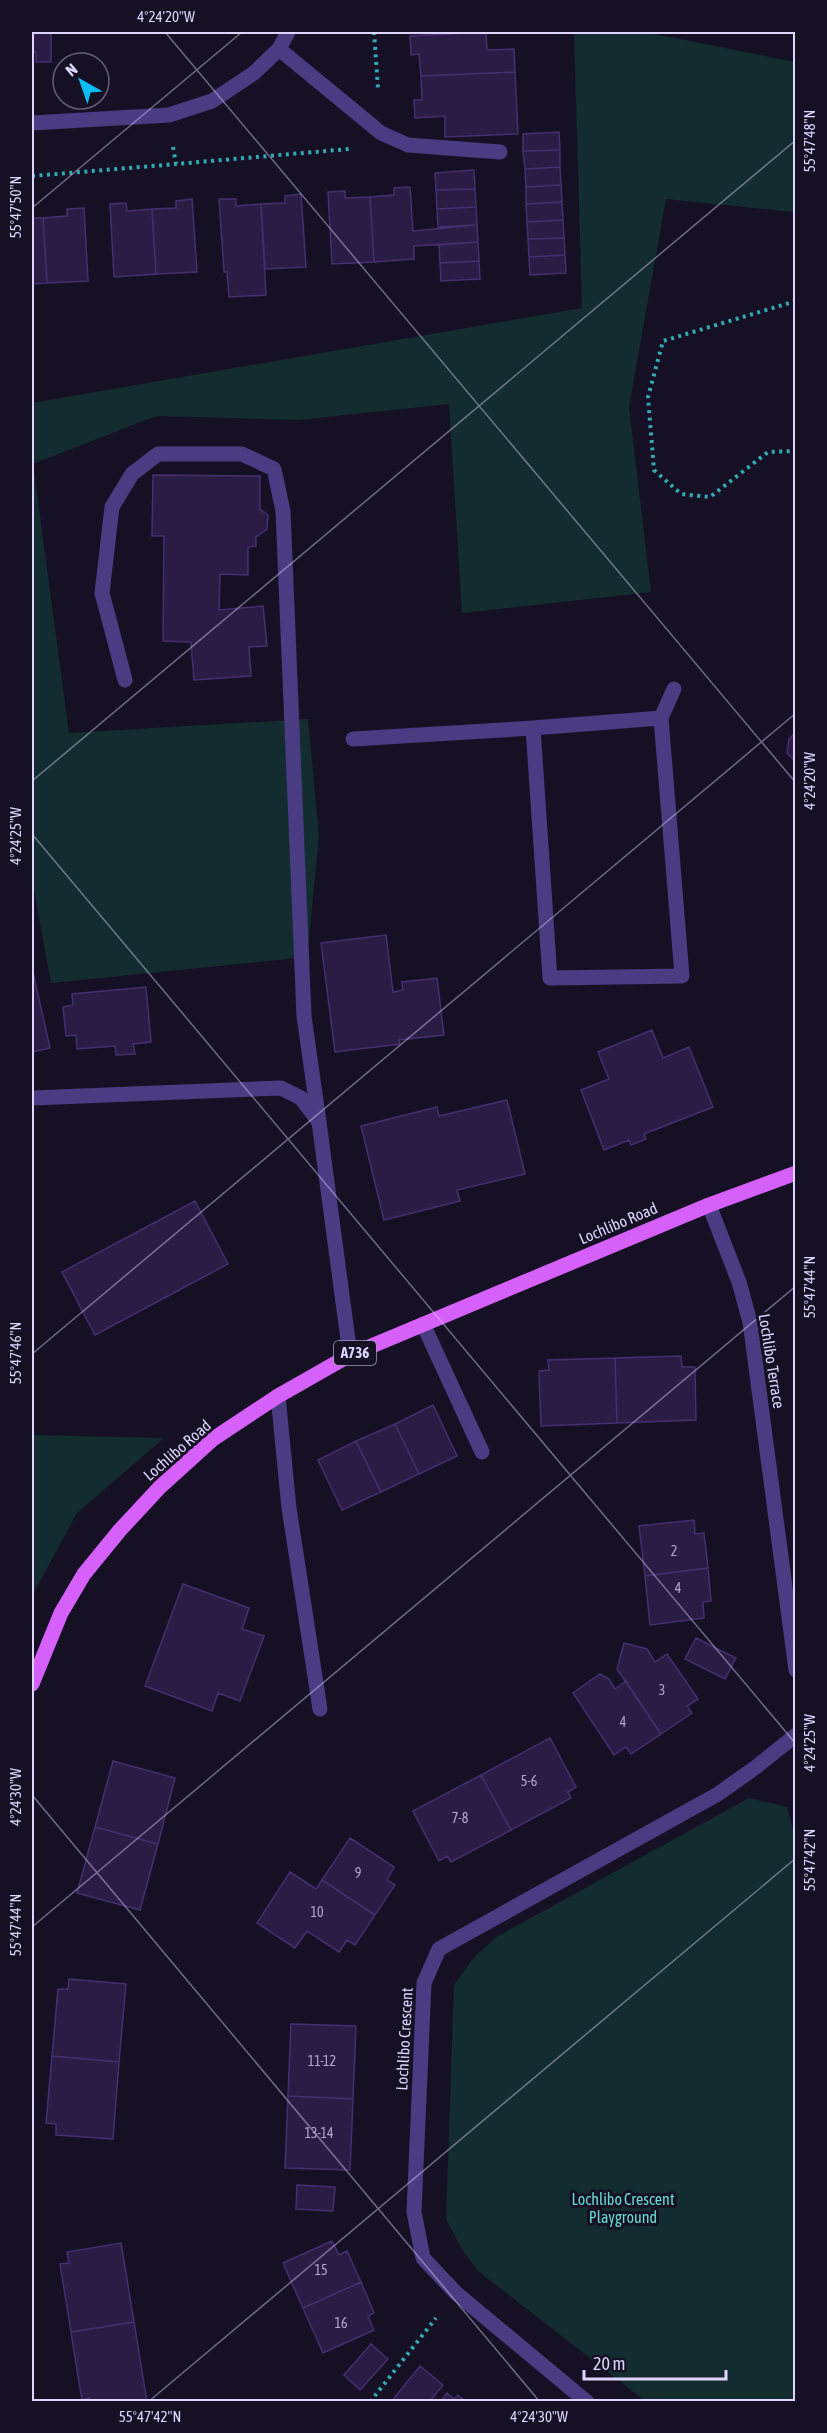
<svg xmlns="http://www.w3.org/2000/svg" width="827" height="2433" viewBox="0 0 827 2433" font-family="'Asap Condensed',sans-serif">
<rect width="100%" height="100%" fill="#161025"/>
<!-- green -->
<path fill="#132c2f" d="M 574,32 L 645,32 L 795,62 L 795,212 L 666,199 L 629,407 L 651,592 L 462,613 L 449,404 L 299,420 L 156,416 L 33,464 L 69,733 L 308,719 L 319,837 L 307,957 L 51,983 L 32,879 L 32,403 L 582,308 Z
M 32,1435 L 164,1438 L 77,1513 L 32,1596 Z
M 749,1798 L 787,1807 L 795,1836 L 795,2401 L 645,2401 L 478,2271 L 463,2251 L 446,2219 L 454,1985 L 475,1956 L 498,1936 Z"/>
<!-- building -->
<path fill="#2a1c45" stroke="#452f70" stroke-width="1.5" d="M 32,32 L 51,32 L 51,62 L 36,62 L 36,52 L 32,52 Z
M 486,32 L 487,50 L 514,49 L 515,72 L 421,76 L 419,54 L 411,55 L 410,36 Z
M 515,72 L 518,134 L 445,137 L 445,116 L 415,118 L 414,100 L 422,100 L 421,76 Z
M 559,132 L 560,150 L 523,151 L 523,134 Z
M 560,150 L 560,167 L 525,169 L 523,151 Z
M 560,167 L 561,185 L 526,187 L 525,169 Z
M 474,170 L 475,189 L 436,190 L 435,173 Z
M 561,185 L 562,202 L 526,204 L 526,187 Z
M 410,187 L 413,231 L 477,225 L 478,242 L 414,246 L 414,259 L 374,262 L 370,197 L 394,195 L 394,188 Z
M 475,189 L 476,207 L 437,209 L 436,190 Z
M 345,191 L 345,198 L 370,197 L 374,262 L 332,264 L 328,192 Z
M 301,194 L 306,267 L 265,269 L 261,204 L 285,203 L 285,196 Z
M 192,199 L 197,272 L 156,274 L 152,209 L 176,208 L 176,201 Z
M 219,199 L 236,199 L 236,206 L 261,204 L 266,295 L 229,297 L 227,272 L 224,272 Z
M 562,202 L 563,220 L 527,222 L 526,204 Z
M 126,203 L 127,211 L 152,209 L 156,274 L 114,277 L 110,204 Z
M 476,207 L 477,225 L 438,227 L 437,209 Z
M 84,208 L 88,281 L 47,283 L 43,218 L 67,216 L 67,209 Z
M 32,218 L 43,218 L 47,283 L 32,284 Z
M 563,220 L 564,238 L 528,239 L 527,222 Z
M 564,238 L 565,255 L 529,257 L 528,239 Z
M 478,242 L 479,261 L 440,263 L 439,245 Z
M 565,255 L 566,273 L 530,275 L 529,257 Z
M 479,261 L 480,279 L 441,281 L 440,263 Z
M 153,475 L 260,476 L 260,509 L 268,515 L 267,529 L 256,537 L 256,546 L 248,547 L 248,575 L 220,574 L 219,610 L 263,606 L 267,646 L 249,647 L 251,676 L 194,680 L 191,642 L 163,641 L 164,536 L 152,536 Z
M 796,732 L 796,762 L 787,753 L 789,739 Z
M 386,935 L 393,992 L 403,990 L 402,982 L 437,978 L 444,1035 L 399,1040 L 400,1044 L 335,1052 L 321,943 Z
M 32,968 L 50,1048 L 32,1052 Z
M 146,987 L 151,1042 L 133,1044 L 135,1054 L 116,1055 L 115,1046 L 77,1049 L 76,1035 L 66,1036 L 63,1007 L 73,1005 L 72,994 Z
M 652,1030 L 663,1058 L 689,1047 L 713,1107 L 644,1134 L 646,1139 L 631,1145 L 629,1140 L 604,1150 L 581,1090 L 609,1079 L 598,1052 Z
M 507,1100 L 525,1174 L 457,1190 L 460,1201 L 384,1220 L 361,1126 L 437,1107 L 439,1116 Z
M 195,1201 L 228,1264 L 95,1335 L 62,1272 Z
M 681,1356 L 682,1367 L 695,1367 L 696,1420 L 617,1423 L 615,1358 Z
M 615,1358 L 617,1423 L 541,1426 L 539,1371 L 549,1370 L 548,1360 Z
M 433,1405 L 457,1456 L 419,1474 L 395,1424 Z
M 395,1424 L 419,1474 L 381,1492 L 356,1441 Z
M 356,1441 L 381,1492 L 342,1510 L 318,1460 Z
M 694,1520 L 695,1534 L 704,1533 L 708,1568 L 645,1576 L 639,1526 Z
M 708,1568 L 711,1601 L 703,1602 L 704,1618 L 650,1625 L 645,1576 Z
M 183,1584 L 249,1608 L 242,1629 L 264,1636 L 240,1701 L 218,1693 L 212,1711 L 145,1686 Z
M 696,1638 L 736,1658 L 725,1679 L 685,1659 Z
M 624,1643 L 647,1649 L 655,1662 L 667,1654 L 698,1699 L 687,1706 L 692,1713 L 661,1734 L 617,1669 Z
M 600,1674 L 609,1679 L 615,1689 L 626,1681 L 661,1734 L 631,1754 L 626,1747 L 614,1755 L 573,1693 Z
M 550,1738 L 576,1787 L 568,1792 L 571,1798 L 511,1830 L 481,1775 Z
M 113,1761 L 175,1778 L 158,1844 L 95,1827 Z
M 481,1775 L 511,1830 L 451,1862 L 447,1856 L 439,1861 L 413,1811 Z
M 95,1827 L 158,1844 L 140,1910 L 77,1893 Z
M 350,1838 L 394,1867 L 387,1880 L 395,1885 L 375,1915 L 322,1880 Z
M 290,1872 L 316,1889 L 322,1880 L 375,1915 L 355,1945 L 347,1940 L 339,1952 L 307,1931 L 295,1948 L 257,1923 Z
M 69,1979 L 126,1984 L 119,2062 L 52,2056 L 58,1989 L 68,1989 Z
M 291,2024 L 356,2026 L 353,2099 L 288,2096 Z
M 52,2056 L 119,2062 L 113,2139 L 56,2135 L 56,2124 L 46,2123 Z
M 288,2096 L 353,2099 L 350,2170 L 285,2168 Z
M 297,2185 L 335,2187 L 333,2211 L 296,2209 Z
M 332,2241 L 339,2255 L 347,2251 L 361,2282 L 303,2308 L 283,2263 Z
M 121,2243 L 134,2322 L 71,2332 L 60,2264 L 69,2263 L 67,2252 Z
M 361,2282 L 374,2313 L 368,2316 L 374,2330 L 323,2353 L 303,2308 Z
M 134,2322 L 147,2402 L 91,2402 L 90,2398 L 82,2400 L 71,2332 Z
M 371,2344 L 388,2359 L 360,2390 L 344,2375 Z
M 420,2366 L 443,2385 L 429,2402 L 391,2402 Z
M 447,2393 L 454,2399 L 458,2395 L 466,2402 L 440,2402 Z"/>
<g fill="none" stroke-linecap="round" stroke-linejoin="round">
<!-- path -->
<path stroke="#33a9b3" stroke-width="4" stroke-dasharray="3 4.5" stroke-linecap="butt" d="M 374,32 L 378,88
M 173,147 L 176,164 L 349,149
M 32,176 L 176,164
M 796,301 L 663,341 L 648,397 L 654,470 L 681,494 L 710,497 L 768,452 L 796,451
M 370,2402 L 436,2318"/>
<!-- lane -->
<path stroke="#493c82" stroke-width="15" d="M 125,680 L 102,593 L 112,507 L 132,474 L 158,454 L 242,454 L 274,469 L 283,511 L 304,1016 L 319,1122
M 661,718 L 674,689
M 353,739 L 533,728 L 661,718 L 682,976 L 550,978 L 533,728
M 32,1098 L 281,1088 L 301,1098 L 319,1122 L 350,1355
M 278,1396 L 289,1508 L 320,1709"/>
<!-- street -->
<path stroke="#493c82" stroke-width="15" d="M 279,49 L 381,133 L 408,145 L 500,152
M 32,123 L 169,115 L 212,101 L 254,73 L 279,49 L 288,32
M 709,1205 L 739,1282 L 750,1322 L 796,1670
M 423,1324 L 482,1452
M 587,2402 L 456,2293 L 423,2258 L 414,2212 L 424,1983 L 439,1949 L 718,1794 L 756,1767 L 796,1735"/>
<!-- primary -->
<path stroke="#d660fa" stroke-width="15" d="M 32,1684 L 61,1613 L 84,1574 L 120,1530 L 160,1487 L 213,1439 L 278,1396 L 350,1355 L 709,1205 L 796,1173"/>
</g>
<!-- ticks -->
<path fill="none" stroke="#dfd5fe" stroke-width="1.5" stroke-opacity="0.45" d="M 165,32 L 796,783M 32,208 L 242,32M 32,781 L 796,140M 32,834 L 796,1744M 32,1354 L 796,713M 32,1795 L 540,2402M 32,1927 L 796,1286M 148,2402 L 796,1858"/>
<g text-anchor="middle" stroke-width="6" stroke-linejoin="round" paint-order="stroke">
<!-- number labels -->
<g font-size="14" fill="#b2a7d0">
<text x="674" y="1556">2</text>
<text x="678" y="1593">4</text>
<text x="662" y="1695">3</text>
<text x="623" y="1727">4</text>
<text x="529" y="1786">5-6</text>
<text x="460" y="1823">7-8</text>
<text x="358" y="1878">9</text>
<text x="317" y="1917">10</text>
<text x="322" y="2066">11-12</text>
<text x="319" y="2138">13-14</text>
<text x="321" y="2275">15</text>
<text x="341" y="2328">16</text>
</g>
<!-- shield labels -->
<rect fill="#161025" stroke="#a39abd" stroke-width="1.5" x="334" y="1341" width="42" height="24" rx="4.5"/>
<g font-size="15" font-weight="bold" fill="#dfd5fe">
<text x="355" y="1358">A736</text>
</g>
<!-- street labels -->
<g font-size="16" fill="#dfd5fe" stroke="#161025">
<text transform="translate(618 1223) rotate(-23)" y="6">Lochlibo Road</text>
<text transform="translate(772 1361) rotate(81)" y="6">Lochlibo Terrace</text>
<text transform="translate(177 1450) rotate(-41)" y="6">Lochlibo Road</text>
<text transform="translate(404 2039) rotate(-87)" y="6">Lochlibo Crescent</text>
</g>
<!-- park labels -->
<g font-size="16" fill="#63dccf" stroke="#161025">
<text x="623" y="2205">Lochlibo Crescent<tspan x="623" dy="18">Playground</tspan></text>
</g>
</g>
<!-- border -->
<rect width="827" height="2433" fill="none" stroke="#161025" stroke-width="66"/>
<!-- north arrow -->
<g transform="translate(81 81) rotate(320)"><circle r="28" fill="#161025" stroke="#665f7c" stroke-width="1.5"/>
<path d="M0-4.5L10 22L0 15L-10 22Z" fill="#08bdf6"/>
<text y="-9" font-size="16" font-weight="bold" text-anchor="middle" fill="#dfd5fe">N</text>
</g>
<!-- scale -->
<path d="M584 2370v9h142v-9" fill="none" stroke="#dfd5fe" stroke-width="3"/>
<text x="593" y="2370" font-size="18" fill="#dfd5fe" stroke="#161025" stroke-width="4.5" paint-order="stroke">20 m</text>
<rect x="33" y="33" width="761" height="2367" fill="none" stroke="#dfd5fe" stroke-width="2"/>
<g font-size="15" text-anchor="middle" fill="#dfd5fe">
<text x="166" y="22">4°24'20"W</text>
<text transform="translate(810 141) rotate(-90)" y="5">55°47'48"N</text>
<text transform="translate(16 207) rotate(-90)" y="5">55°47'50"N</text>
<text transform="translate(810 781) rotate(-90)" y="5">4°24'20"W</text>
<text transform="translate(16 836) rotate(-90)" y="5">4°24'25"W</text>
<text transform="translate(810 1287) rotate(-90)" y="5">55°47'44"N</text>
<text transform="translate(16 1353) rotate(-90)" y="5">55°47'46"N</text>
<text transform="translate(810 1743) rotate(-90)" y="5">4°24'25"W</text>
<text transform="translate(16 1797) rotate(-90)" y="5">4°24'30"W</text>
<text transform="translate(810 1860) rotate(-90)" y="5">55°47'42"N</text>
<text transform="translate(16 1925) rotate(-90)" y="5">55°47'44"N</text>
<text x="150" y="2422">55°47'42"N</text>
<text x="539" y="2422">4°24'30"W</text>
</g>
</svg>
